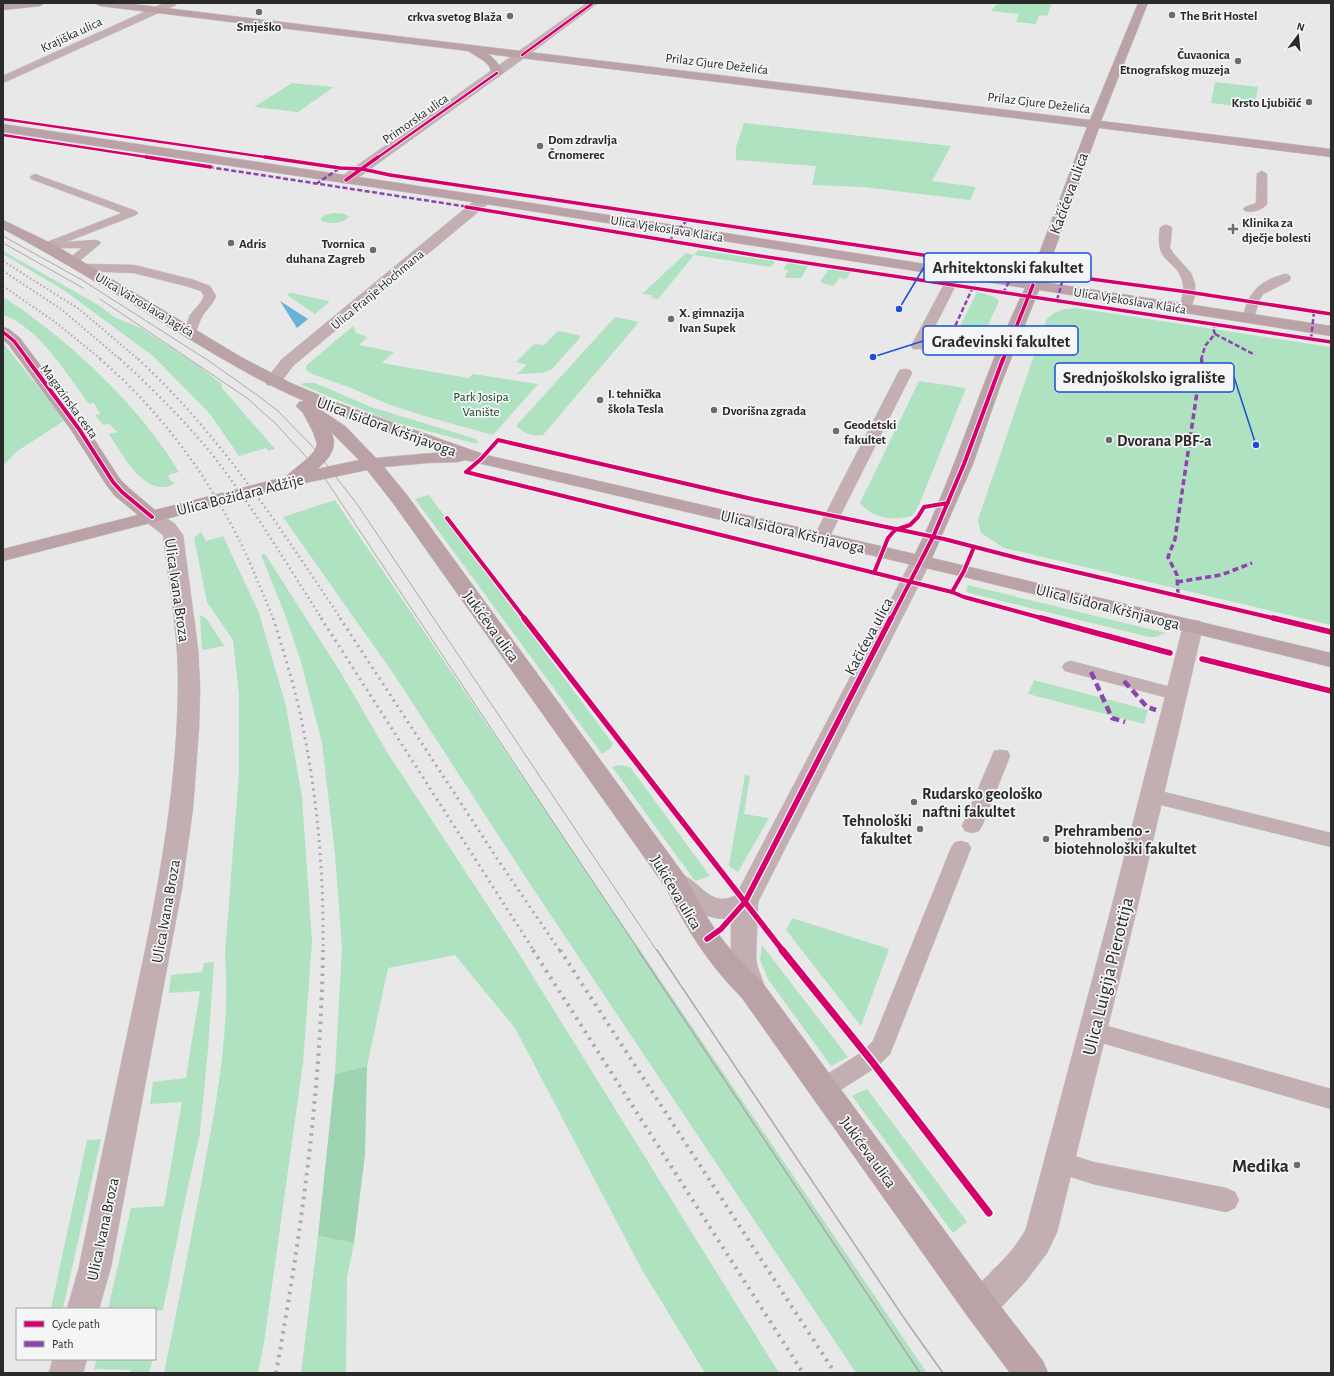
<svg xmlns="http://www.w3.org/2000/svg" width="1334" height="1376" viewBox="0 0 1334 1376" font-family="'Alegreya Sans',sans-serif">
<rect width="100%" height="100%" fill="#e8e8e8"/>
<!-- green -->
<path fill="#afe2c0" d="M 998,3 L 1052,3 L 1047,16 L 1039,15 L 1036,24 L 1016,22 L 1019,14 L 991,11 Z
M 1215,82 L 1258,87 L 1254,108 L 1211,103 Z
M 292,83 L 334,87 L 298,112 L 254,107 Z
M 744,123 L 951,146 L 932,181 L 976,187 L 970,200 L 863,187 L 812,185 L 816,166 L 736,160 L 736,147 Z
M 333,213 L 345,214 L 349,217 L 348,218 C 340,224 329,225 321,220 L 321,218 L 325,215 Z
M 698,250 L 774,261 L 775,262 L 771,267 L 694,255 L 658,299 L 652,298 L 653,295 L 642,294 L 686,253 L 694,255 Z
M 3,251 L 100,306 L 114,317 L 139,327 L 197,365 L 221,383 L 222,388 L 275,449 L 269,451 L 266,448 L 239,456 L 210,414 L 153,356 L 65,291 L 3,254 Z
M 788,263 L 808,266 L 801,278 L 785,278 L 788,270 L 783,269 Z
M 829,269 L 849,272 L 850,273 L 846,279 L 840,278 L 833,286 L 820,282 Z
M 977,292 L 995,297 L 999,301 L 978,347 L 952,343 Z
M 291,293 L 329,301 L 329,302 L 315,314 L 290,297 L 287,294 Z
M 3,297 C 66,337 141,407 179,472 L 168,475 L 170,480 L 175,483 C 147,502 121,452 109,434 L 117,432 L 109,424 L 103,425 L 95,415 L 100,414 L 94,403 L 89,404 C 67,375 39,327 3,315 Z
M 1076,308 L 1331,347 L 1331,625 L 1004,548 L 981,533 L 978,520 L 1046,320 C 1056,310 1062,309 1076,308 Z
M 615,317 L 639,322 L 543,435 C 531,437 525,433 516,426 Z
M 353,326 L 356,333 L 368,337 L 359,345 L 394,352 L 382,363 L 468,378 L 473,374 L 538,384 L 493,435 L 431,418 L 390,405 L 351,388 L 312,374 L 306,370 L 306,366 L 308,364 Z
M 558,331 L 579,335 L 580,338 L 551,370 L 542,373 L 517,374 L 527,365 L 516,362 L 534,344 L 544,345 Z
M 3,343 L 65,420 L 16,452 L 3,466 Z
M 919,381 L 966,388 L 919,505 L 912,516 C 892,521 874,519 860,503 Z
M 305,383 L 315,383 L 371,407 L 476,439 L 478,442 L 477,444 L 394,422 L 330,397 L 300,384 Z
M 429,495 L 613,744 L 610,749 L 602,754 L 415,499 Z
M 335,500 L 345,515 L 927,1373 L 856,1373 L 526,878 L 395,676 L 283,517 Z
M 201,532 L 206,541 L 223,536 L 259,613 L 286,706 L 302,797 L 312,941 L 303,1063 L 264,1343 L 258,1373 L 164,1373 C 177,1310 189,1248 201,1185 C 215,1109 231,1032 225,954 L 239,772 L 239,695 L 233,640 L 207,602 L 194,538 Z
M 265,554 L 341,673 L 387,752 L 511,941 L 779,1373 L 705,1373 L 641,1268 L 515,1028 L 455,955 L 388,968 L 367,1066 L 335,1074 L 342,948 L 335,854 L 322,743 L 301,662 L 286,617 L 261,555 Z
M 968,585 L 1166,633 L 1155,637 L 1149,637 L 969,593 L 966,591 Z
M 200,615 L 206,618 L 224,646 L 202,650 Z
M 1034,680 L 1148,710 L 1144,724 L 1028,694 Z
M 618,765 L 630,767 L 710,876 L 695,881 L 612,767 Z
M 745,775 L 750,776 L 744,814 L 769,818 L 738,872 L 729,866 Z
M 792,918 L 889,949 L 861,1026 L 786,930 Z
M 762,945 L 848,1057 L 831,1066 L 768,979 L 760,960 Z
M 214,962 L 208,1049 L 200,1133 L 184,1205 L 163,1310 L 155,1311 L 155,1309 L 108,1309 L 131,1208 L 164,1206 L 182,1102 L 150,1104 L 153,1082 L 186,1078 L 200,991 L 169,993 L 171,975 L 202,972 L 204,963 Z
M 867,1089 L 967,1222 L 953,1233 L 852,1096 Z
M 101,1139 L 63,1308 L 51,1308 L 87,1140 Z
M 318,1236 L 354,1243 L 347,1278 L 346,1373 L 301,1373 Z
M 97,1359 L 153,1359 L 149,1373 L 130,1373 L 131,1370 L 94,1369 Z"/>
<!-- forest -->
<path fill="#9fd4b2" d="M 367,1066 L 365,1155 L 354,1243 L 318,1236 L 335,1074 Z"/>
<!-- water -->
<path fill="#69b0db" d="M 280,301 L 308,319 L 297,328 Z"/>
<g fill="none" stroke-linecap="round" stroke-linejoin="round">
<!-- lane casing -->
<g stroke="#c6c6c6" stroke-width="1">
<path id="lane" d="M 1262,171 L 1267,174 L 1267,204 C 1262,210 1253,213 1245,211 L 1243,209 L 1245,207 L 1256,203 L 1257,174 Z
M 35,174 L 136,211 L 138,213 L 136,215 L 66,242 L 95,240 L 99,241 L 101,243 L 76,264 L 68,264 L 66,261 L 82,248 L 59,248 L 57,246 L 46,249 L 42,248 L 40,246 L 42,244 L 122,213 L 31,179 L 30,177 Z
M 1166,225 L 1170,226 L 1172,228 L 1170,248 L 1173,253 L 1191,273 L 1195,284 L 1195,295 L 1190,312 L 1182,312 L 1180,309 C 1181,301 1184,292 1183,284 C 1178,257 1154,267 1160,228 L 1162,226 Z
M 85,264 L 134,265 L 194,280 L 210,286 L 216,296 C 213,304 208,308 203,315 C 199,321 198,328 195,334 L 185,334 L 184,331 L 190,315 L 201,302 L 204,296 L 201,291 L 186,286 L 134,273 L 81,271 L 79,268 L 81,265 Z
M 956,269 L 960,270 L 962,273 L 925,346 L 923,349 L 913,349 L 911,346 L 950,273 L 952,270 Z
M 1285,274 L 1289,275 L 1291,278 L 1289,281 L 1263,294 L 1259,301 L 1253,321 L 1245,321 L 1243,318 C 1248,292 1259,281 1285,274 Z
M 905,369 L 910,370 L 912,373 L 829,538 L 827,541 L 821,543 L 815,541 L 813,538 L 898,373 L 900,370 Z
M 1071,661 L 1182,690 L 1185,694 L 1182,698 L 1176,700 L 1065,671 L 1062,667 L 1065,663 Z
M 1001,750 L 1008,751 L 1010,756 L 982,826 L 979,831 L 972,833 L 965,831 L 962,826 L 992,756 L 994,751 Z
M 1152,789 L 1331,833 L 1331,847 L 1145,801 L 1142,796 L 1145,791 Z
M 961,841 L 968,843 L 971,848 L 890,1054 L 878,1066 L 831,1096 L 823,1099 L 815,1096 L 811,1089 L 815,1082 L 862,1052 L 873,1041 L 951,848 L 954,843 Z
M 1093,1022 L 1331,1089 L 1331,1109 L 1085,1038 L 1082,1031 L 1085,1024 Z
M 1059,1151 L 1093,1162 L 1226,1188 L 1235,1192 L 1239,1200 L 1235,1208 L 1226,1212 L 1093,1184 L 1050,1170 L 1047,1162 L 1050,1154 Z"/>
</g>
<!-- street casing -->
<g stroke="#c6c6c6" stroke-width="1">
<path id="street" d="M 164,3 L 177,3 L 176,5 L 3,83 L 3,76 Z
M 587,3 L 598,3 L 516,64 L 351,183 L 341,183 L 339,180 L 341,177 Z
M 484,196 L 489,197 L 491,200 L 489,203 L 294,365 C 285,375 281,388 267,385 L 265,381 L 282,359 L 479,197 Z
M 152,511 L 159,513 L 175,524 L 183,535 L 198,649 L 200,687 L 199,727 L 193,808 L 182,888 L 111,1267 L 99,1309 L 67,1309 L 79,1267 C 95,1187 112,1106 129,1026 C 153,915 177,802 178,687 C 179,636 169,586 163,535 L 145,521 L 143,517 L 145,513 Z
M 921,555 L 928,557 L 931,561 L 758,902 L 756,956 L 757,965 L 766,990 L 762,998 L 752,1001 L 742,998 L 731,965 L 731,918 C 710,923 674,902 663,883 L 667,876 C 670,876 674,874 676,874 C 698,874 708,911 736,895 L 911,561 L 914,557 Z
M 1193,620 L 1200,621 L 1203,626 L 1138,905 L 1057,1232 L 1047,1253 L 1025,1282 L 992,1317 L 980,1322 L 968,1317 L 964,1306 C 970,1291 982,1282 993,1270 C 1006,1258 1018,1244 1026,1229 L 1112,905 L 1183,626 L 1186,621 Z
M 53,1359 L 87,1359 L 83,1373 L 49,1373 Z"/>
</g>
<!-- secondary casing -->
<g stroke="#c6c6c6" stroke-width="1">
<path id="secondary" d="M 12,3 L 45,3 L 40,6 L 3,10 L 3,4 Z
M 95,3 L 125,3 L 1090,120 L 1138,3 L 1148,3 L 1101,121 L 1331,149 L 1331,157 L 1099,128 L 1043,282 L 1331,326 L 1331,336 L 1039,290 L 1001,384 L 973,464 L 932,558 L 1331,653 L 1331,667 L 964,577 L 465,460 L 458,462 L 427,463 L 384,467 L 407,495 L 685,876 C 693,891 700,906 709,920 C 724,944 742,963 762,982 L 992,1295 L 1043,1361 L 1048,1373 L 1010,1373 L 968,1317 L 742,998 C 709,965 686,929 666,888 L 393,503 L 367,470 L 305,483 L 3,561 L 3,549 L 138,515 L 115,496 L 107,486 L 71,430 L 8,344 L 3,340 L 3,327 L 9,329 L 20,338 L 85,425 L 120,479 L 129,488 L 155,510 L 285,477 L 309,457 L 315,450 L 317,444 L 313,432 L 303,413 L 296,406 L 299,402 L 304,401 C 260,382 219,357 179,333 C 121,297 63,261 3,229 L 3,220 L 55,245 L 241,357 L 291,383 L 338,403 L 486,455 L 915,554 C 958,468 982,374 1025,288 L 479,203 L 3,132 L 3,124 L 479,195 L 1029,280 L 1087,127 L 488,54 C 495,59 500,65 503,73 L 497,76 L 493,75 L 489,66 L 484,61 L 468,51 L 100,6 ZM 315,406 L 326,411 L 444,452 L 376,458 L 345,426 ZM 331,432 L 359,460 L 317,469 C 329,459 339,447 331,432 Z"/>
</g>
<!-- lane -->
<use href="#lane" fill="#c3aeb2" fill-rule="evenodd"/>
<!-- street -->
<use href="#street" fill="#c3aeb2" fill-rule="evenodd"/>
<!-- secondary -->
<use href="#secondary" fill="#bba2a7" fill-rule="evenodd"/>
<!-- tram-far1 -->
<path stroke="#b0a7a8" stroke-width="1" d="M 3,236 L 82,280 L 209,361 L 257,395 L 278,411 L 312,446 L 357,504 L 657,951
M 5,244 L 83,288
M 100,299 L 247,398 L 276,424 L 322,474 L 639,951"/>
<!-- tram -->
<path stroke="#b0a7a8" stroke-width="1.5" d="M 638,950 L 920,1373
M 657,950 L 906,1321 L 943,1373"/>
<!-- rail-far3 -->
<path stroke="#b0a7a8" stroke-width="2" stroke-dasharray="1.5 2.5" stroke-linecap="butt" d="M 3,261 L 79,309 L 139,360
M 3,271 L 61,309 L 121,360
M 3,286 L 55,322 L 102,360"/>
<!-- rail-far2 -->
<path stroke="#b0a7a8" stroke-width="2.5" stroke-dasharray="1.5 3.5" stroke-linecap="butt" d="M 100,359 C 170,419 224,498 258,582 C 263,594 269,607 273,619
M 120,359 C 155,391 189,425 218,462 C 256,512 288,566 322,619
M 138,359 C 219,433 280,528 341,619"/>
<!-- rail-far1 -->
<path stroke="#b0a7a8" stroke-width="3" stroke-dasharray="2 4.5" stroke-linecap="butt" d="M 273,618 C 285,656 297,694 304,733 C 318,804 324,878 323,951
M 321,618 L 534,951
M 340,618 L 500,863 L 560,951"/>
<!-- rail -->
<path stroke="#b0a7a8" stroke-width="4" stroke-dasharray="2.5 5.5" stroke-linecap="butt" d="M 533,950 L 803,1373
M 560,950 L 835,1373
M 276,1373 C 301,1234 321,1092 323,950"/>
<!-- quiet-far2 -->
<path stroke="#8e44ad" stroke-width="2.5" stroke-dasharray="5 2.5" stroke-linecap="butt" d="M 209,167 L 469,207
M 316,184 L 340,168
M 669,241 L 687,220
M 1003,293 L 1016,269
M 1057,300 L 1064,275
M 1215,334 L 1255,355
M 1311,339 L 1314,312
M 946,346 L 973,287
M 1201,360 L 1205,346 L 1215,334 L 1213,328 L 1216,324"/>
<!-- quiet-far1 -->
<path stroke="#8e44ad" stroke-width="3.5" stroke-dasharray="6 3.5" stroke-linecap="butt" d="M 1177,582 L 1221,575 L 1252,563
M 1178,595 L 1177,575 L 1168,557 L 1175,539 L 1202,359"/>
<!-- quiet -->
<path stroke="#8e44ad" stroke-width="4.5" stroke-dasharray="8 4.5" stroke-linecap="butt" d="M 1091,672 L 1112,718 L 1125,722
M 1124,681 L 1147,707 L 1156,710"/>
<!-- cycleway-far4 casing -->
<g stroke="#f4f5f6" stroke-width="4">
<path id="cycleway-far4" d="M 522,55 L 593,3
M 3,119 L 272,158
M 3,135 L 153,158
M 377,158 L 497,73"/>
</g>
<!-- cycleway-far3 casing -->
<g stroke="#f4f5f6" stroke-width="5">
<path id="cycleway-far3" d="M 146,157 L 211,167
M 265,157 L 340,168 L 362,169 L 390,175 L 1016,269 L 1188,292 L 1331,314
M 346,180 L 378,157
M 466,207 L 754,255 L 1331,342
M 3,332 L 14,341 L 28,360
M 1003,360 L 1033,285"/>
</g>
<!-- cycleway-far2 casing -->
<g stroke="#f4f5f6" stroke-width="6">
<path id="cycleway-far2" d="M 27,359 L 79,429 L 113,482 L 122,492 L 152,517
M 466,472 L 481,459 L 498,440 L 752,499 L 944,539 L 1025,560 L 1277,619
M 466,472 L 952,592 L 964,597 L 1045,619
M 447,518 L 525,619
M 874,573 L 888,538 L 895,530 L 910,525 L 918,517 L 924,507 L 948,503
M 952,592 L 964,571 L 974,547
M 891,619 L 933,537 L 964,464 L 1003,359"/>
</g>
<!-- cycleway-far1 casing -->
<g stroke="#f4f5f6" stroke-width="8">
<path id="cycleway-far1" d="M 524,618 L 783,951
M 1041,618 L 1170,653
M 1273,618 L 1331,632
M 1202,659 L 1331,691
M 707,939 L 721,929 L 745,902 L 891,618"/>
</g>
<!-- cycleway casing -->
<g stroke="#f4f5f6" stroke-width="10">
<path id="cycleway" d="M 782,950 L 870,1059 L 989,1213"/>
</g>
<!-- cycleway-far4 -->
<use href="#cycleway-far4" stroke="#d6006c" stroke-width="2.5"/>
<!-- cycleway-far3 -->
<use href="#cycleway-far3" stroke="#d6006c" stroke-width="3.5"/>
<!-- cycleway-far2 -->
<use href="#cycleway-far2" stroke="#d6006c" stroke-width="4"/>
<!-- cycleway-far1 -->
<use href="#cycleway-far1" stroke="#d6006c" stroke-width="5.5"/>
<!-- cycleway -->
<use href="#cycleway" stroke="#d6006c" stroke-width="7"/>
</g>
<!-- markers -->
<g fill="#6c6c6d" stroke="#f4f5f6" stroke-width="1.5">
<circle cx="259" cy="12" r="4"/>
<circle cx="1172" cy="15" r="4"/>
<circle cx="510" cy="16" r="4"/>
<circle cx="1238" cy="61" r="4"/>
<circle cx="1309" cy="102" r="4"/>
<circle cx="540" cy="146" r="4"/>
<path d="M1231 223h4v4h4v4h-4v4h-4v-4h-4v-4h4z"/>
<circle cx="231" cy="243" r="4"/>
<circle cx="373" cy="250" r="4"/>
<circle cx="671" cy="319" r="4"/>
<circle cx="600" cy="400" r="4"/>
<circle cx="714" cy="410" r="4"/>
<circle cx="836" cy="431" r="4"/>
<circle cx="1109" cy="440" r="4"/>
<circle cx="914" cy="802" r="4"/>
<circle cx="920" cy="829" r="4"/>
<circle cx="1046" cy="839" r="4"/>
<circle cx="1297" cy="1165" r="4"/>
</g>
<g text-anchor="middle" stroke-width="3.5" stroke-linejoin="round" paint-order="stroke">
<!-- far-poi labels -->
<g font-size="13" font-weight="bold" fill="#2a2a2b" stroke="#f4f5f6" text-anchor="start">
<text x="1180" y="20">The Brit Hostel</text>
<text x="502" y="21" text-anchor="end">crkva svetog Blaža</text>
<text x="259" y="31" text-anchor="middle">Smješko</text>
<text x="1230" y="59" text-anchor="end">Čuvaonica<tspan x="1230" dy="15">Etnografskog muzeja</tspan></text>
<text x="1301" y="107" text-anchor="end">Krsto Ljubičić</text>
<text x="548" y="144">Dom zdravlja<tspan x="548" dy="15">Črnomerec</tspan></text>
<text x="1242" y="227">Klinika za<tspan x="1242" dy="15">dječje bolesti</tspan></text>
<text x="239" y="248">Adris</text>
<text x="365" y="248" text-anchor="end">Tvornica<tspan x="365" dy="15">duhana Zagreb</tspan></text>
<text x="679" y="317">X. gimnazija<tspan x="679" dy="15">Ivan Supek</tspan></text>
<text x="608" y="398">I. tehnička<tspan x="608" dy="15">škola Tesla</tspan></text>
<text x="722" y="415">Dvorišna zgrada</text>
<text x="844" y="429">Geodetski<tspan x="844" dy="15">fakultet</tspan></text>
</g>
<!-- far-street labels -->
<g font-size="13" fill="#2a2a2b" stroke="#f4f5f6">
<text transform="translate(71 34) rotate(-25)" y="5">Krajiška ulica</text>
<text transform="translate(717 63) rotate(7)" y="5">Prilaz Gjure Deželića</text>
<text transform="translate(1039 102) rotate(7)" y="5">Prilaz Gjure Deželića</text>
<text transform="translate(415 118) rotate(-35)" y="5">Primorska ulica</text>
<text transform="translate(667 228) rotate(9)" y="5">Ulica Vjekoslava Klaića</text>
<text transform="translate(377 289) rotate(-40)" y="5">Ulica Franje Hochmana</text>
<text transform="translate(1130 300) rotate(9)" y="5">Ulica Vjekoslava Klaića</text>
<text transform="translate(145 304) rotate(31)" y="5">Ulica Vatroslava Jagića</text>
<text transform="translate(70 401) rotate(54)" y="5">Magazinska cesta</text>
</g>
<!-- far-park labels -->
<g font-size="13" fill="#123b22" stroke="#f4f5f6">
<text x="481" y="401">Park Josipa<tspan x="481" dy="15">Vanište</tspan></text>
</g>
<!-- street labels -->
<g font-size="16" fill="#2a2a2b" stroke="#f4f5f6">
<text transform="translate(1068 193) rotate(-70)" y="6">Kačićeva ulica</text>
<text transform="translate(387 426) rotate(20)" y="6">Ulica Isidora Kršnjavoga</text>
<text transform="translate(240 494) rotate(-14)" y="6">Ulica Božidara Adžije</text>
<text transform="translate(793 531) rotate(13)" y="6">Ulica Isidora Kršnjavoga</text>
<text transform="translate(178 590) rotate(82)" y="6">Ulica Ivana Broza</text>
<text transform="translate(1108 606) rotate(14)" y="6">Ulica Isidora Kršnjavoga</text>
<text transform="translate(492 626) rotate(54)" y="6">Jukićeva ulica</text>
<text transform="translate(868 636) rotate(-62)" y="6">Kačićeva ulica</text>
<text transform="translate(677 892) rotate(59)" y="6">Jukićeva ulica</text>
<text transform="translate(165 911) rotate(-80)" y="6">Ulica Ivana Broza</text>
<text transform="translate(869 1152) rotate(54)" y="6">Jukićeva ulica</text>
<text transform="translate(102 1229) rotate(-78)" y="6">Ulica Ivana Broza</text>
</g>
<!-- poi labels -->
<g font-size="16" font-weight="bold" fill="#2a2a2b" stroke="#f4f5f6" text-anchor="start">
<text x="1117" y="446">Dvorana PBF-a</text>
<text x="922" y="799">Rudarsko geološko<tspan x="922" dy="18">naftni fakultet</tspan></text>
<text x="912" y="826" text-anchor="end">Tehnološki<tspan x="912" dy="18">fakultet</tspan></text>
<text x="1054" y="836">Prehrambeno -<tspan x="1054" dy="18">biotehnološki fakultet</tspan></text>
</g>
<!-- near-street labels -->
<g font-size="19" fill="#2a2a2b" stroke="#f4f5f6">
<text transform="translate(1107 976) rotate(-76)" y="7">Ulica Luigija Pierottija</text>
</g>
<!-- near-poi labels -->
<g font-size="19" font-weight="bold" fill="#2a2a2b" stroke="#f4f5f6" text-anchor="end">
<text x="1289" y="1172">Medika</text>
</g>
</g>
<!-- callouts -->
<path fill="none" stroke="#1d4ed8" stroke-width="1.5" d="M899 309L924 267M873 357L923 341M1256 445L1234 377"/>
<g fill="#1d4ed8" stroke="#f4f5f6" stroke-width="1.5">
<circle cx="899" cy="309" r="4"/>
<circle cx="873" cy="357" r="4"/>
<circle cx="1256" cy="445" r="4"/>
</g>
<g fill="#f4f5f6" stroke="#1d4ed8" stroke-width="1.5">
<rect x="924" y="253" width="167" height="29" rx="4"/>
<rect x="923" y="326" width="155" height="29" rx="4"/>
<rect x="1055" y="363" width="179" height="29" rx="4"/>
</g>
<g font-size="17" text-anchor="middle" font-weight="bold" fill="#2a2a2b">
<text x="1008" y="273">Arhitektonski fakultet</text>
<text x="1001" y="347">Građevinski fakultet</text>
<text x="1144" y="383">Srednjoškolsko igralište</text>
</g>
<!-- border -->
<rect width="1334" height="1376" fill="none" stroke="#2a2a2b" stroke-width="8"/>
<!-- legend -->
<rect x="16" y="1308" width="140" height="52" fill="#f4f5f6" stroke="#a3a4a5"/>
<rect x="24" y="1321" width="20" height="6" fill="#d6006c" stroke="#a3a4a5"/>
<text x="52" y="1328" font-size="12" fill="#2a2a2b">Cycle path</text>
<rect x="24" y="1341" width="20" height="6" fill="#8e44ad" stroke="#a3a4a5"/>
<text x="52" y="1348" font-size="12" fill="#2a2a2b">Path</text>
<!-- north arrow -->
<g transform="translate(1298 36) rotate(16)" stroke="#f4f5f6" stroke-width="3" paint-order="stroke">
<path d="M0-3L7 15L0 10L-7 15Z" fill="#2a2a2b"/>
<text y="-6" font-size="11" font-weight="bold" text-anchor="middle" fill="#2a2a2b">N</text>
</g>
</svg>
